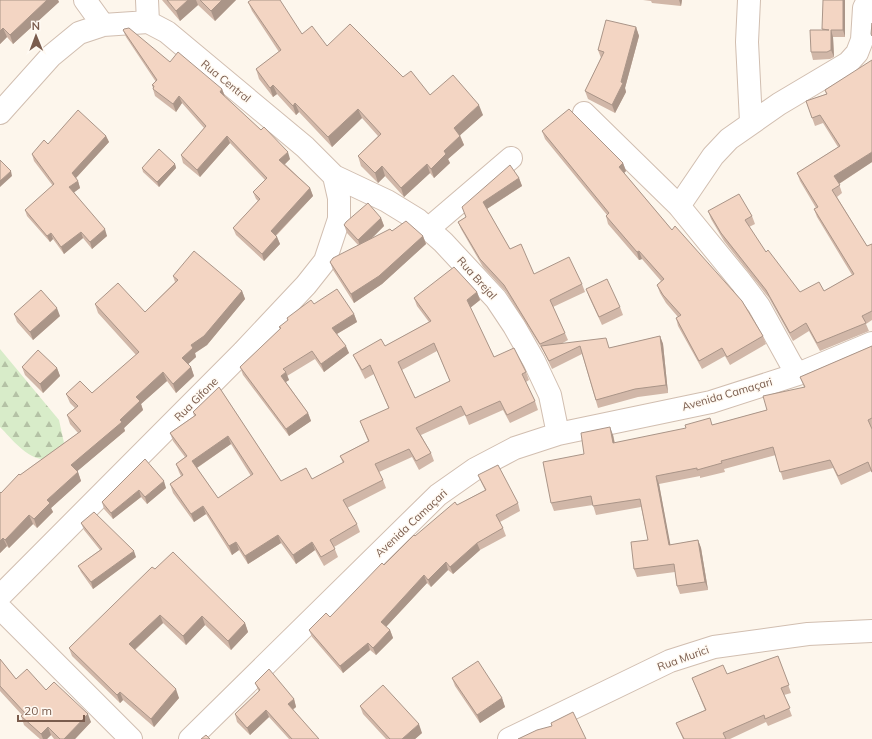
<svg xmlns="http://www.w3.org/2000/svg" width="872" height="739" viewBox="0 0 872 739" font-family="Mulish,sans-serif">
<defs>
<pattern id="forest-firs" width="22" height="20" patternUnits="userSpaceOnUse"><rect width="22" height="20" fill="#d8ecc9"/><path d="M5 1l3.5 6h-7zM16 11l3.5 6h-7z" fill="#b4c2a5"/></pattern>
</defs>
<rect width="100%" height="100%" fill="#fdf6ec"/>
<!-- forest -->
<path fill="url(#forest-firs)" d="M 0,349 L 59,420 L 64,443 L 59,455 C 56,456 51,459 48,459 C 29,462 12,439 0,427 Z"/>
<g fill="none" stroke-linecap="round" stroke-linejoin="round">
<!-- minor casing -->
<g stroke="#d1beb0" stroke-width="24">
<path id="minor" d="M 85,0 L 103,25
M 147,0 L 148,22
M 749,0 L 747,42 L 751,122
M 0,113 L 51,56 L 79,33 L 103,25 L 148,22 L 167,32 L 305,147 L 334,176 L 387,201 L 418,220 L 443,242 L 496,299 L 514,326 L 534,361 L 550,395 L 558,434
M 584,113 L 679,206 L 741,282 L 759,306 L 791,364 L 798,374
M 679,206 L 713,156 L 729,139 L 779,104 L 848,63 L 857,53 L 862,40 L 864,8 L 868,0
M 428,229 L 511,158
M 0,596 L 243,352 L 306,285 L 325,261 L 339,219 L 339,198 L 334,176
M 0,608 L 131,739
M 190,739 L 438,495 L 475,469 L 515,448 L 558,434 L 711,402 L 798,374 L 872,343
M 509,739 L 670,661 L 714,647 L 808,634 L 872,631"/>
</g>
<!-- minor -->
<use href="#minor" stroke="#fff" stroke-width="22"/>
</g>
<!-- wall -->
<path fill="#d1b7a8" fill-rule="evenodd" d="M 0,0 L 58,0 L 59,2 L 13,44 L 7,37 L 0,44 Z
M 162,0 L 236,0 L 215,21 L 198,5 L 180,21 Z
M 643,0 L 682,0 L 681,6 L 652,3 L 651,1 Z
M 845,0 L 845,37 L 833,37 L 834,57 L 830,59 L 813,60 L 811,52 L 822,30 Z
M 248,2 L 302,34 L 327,46 L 403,77 L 430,95 L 483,115 L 460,135 L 464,145 L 448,159 L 450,163 L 434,178 L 430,173 L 404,197 L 385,176 L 378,183 L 361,166 L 358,156 L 378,136 L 362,118 L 332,147 L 299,112 L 296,115 L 277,94 L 273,97 L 259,79 L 256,69 L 279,52 L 252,11 Z
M 636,27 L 639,36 L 625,88 L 626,92 L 615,113 L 588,99 L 585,91 L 601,58 L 598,50 Z
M 123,30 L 170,62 L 222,89 L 225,96 L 290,159 L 285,164 L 310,188 L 313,196 L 276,236 L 277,237 L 280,244 L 264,261 L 236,235 L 233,228 L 258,201 L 256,199 L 253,192 L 265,180 L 230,143 L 200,177 L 183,163 L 181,155 L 204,128 L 182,103 L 176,112 L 155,96 L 153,89 L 153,88 L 152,85 L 156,82 L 126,37 Z
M 825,90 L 872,162 L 839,184 L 842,193 L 837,197 L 867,246 L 872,244 L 872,320 L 866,324 L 869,331 L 820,351 L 809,331 L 793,341 L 769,298 L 724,241 L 711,219 L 708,211 L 752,216 L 755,224 L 749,227 L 766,252 L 800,292 L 824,291 L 852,275 L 817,217 L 814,209 L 816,208 L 800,181 L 797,173 L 838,147 L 823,123 L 815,126 L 806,101 L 826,94 Z
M 542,131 L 623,163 L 626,171 L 624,173 L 672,230 L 763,336 L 766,344 L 730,365 L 725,356 L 702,369 L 678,326 L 676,318 L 678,317 L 666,303 L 660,293 L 657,285 L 661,281 L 642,259 L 639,260 L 608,224 L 606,216 L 607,215 L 545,139 Z
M 106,136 L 109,142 L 76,178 L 78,181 L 80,188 L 74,192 L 107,236 L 92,249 L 83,238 L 64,254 L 53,239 L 50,242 L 27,216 L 25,210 L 53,186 L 34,161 L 32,154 L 48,144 Z
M 175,164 L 176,168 L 159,187 L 143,172 L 142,168 Z
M 519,178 L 522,186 L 487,209 L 510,249 L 534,274 L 582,284 L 585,292 L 553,307 L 565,333 L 568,340 L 561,344 L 609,348 L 660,336 L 663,344 L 668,393 L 638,397 L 598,408 L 582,354 L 552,369 L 544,352 L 506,292 L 483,267 L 461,229 L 458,222 L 466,217 L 462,207 Z
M 381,218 L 384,226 L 371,239 L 392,231 L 423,236 L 426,244 L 382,284 L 354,303 L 333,270 L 330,262 L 358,245 L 347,233 L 344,225 Z
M 173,276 L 242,291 L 245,299 L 207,345 L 195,353 L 196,357 L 188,364 L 191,367 L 194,376 L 176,393 L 167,381 L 141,404 L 143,410 L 124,428 L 125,431 L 77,471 L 78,472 L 81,481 L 51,508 L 53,512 L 37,528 L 33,524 L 9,548 L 7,546 L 0,553 L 0,492 L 1,493 L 20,475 L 78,433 L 70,424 L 67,415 L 75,408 L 70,403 L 66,394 L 92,393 L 136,355 L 98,313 L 95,304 L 145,312 L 175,282 Z
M 586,289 L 620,307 L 623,315 L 602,325 L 589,297 Z
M 477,292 L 480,300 L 470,308 L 494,357 L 526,372 L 529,380 L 526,382 L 535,401 L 538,410 L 510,423 L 503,410 L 469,425 L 465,415 L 421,435 L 431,453 L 434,461 L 419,470 L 412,457 L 379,472 L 383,480 L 386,488 L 347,508 L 357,524 L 360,532 L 334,547 L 338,557 L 324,566 L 315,550 L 296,564 L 281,543 L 248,564 L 239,550 L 232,555 L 206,514 L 194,522 L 173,493 L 170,484 L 181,476 L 179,472 L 176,464 L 185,457 L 173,441 L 170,433 L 194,416 L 193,412 L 219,387 L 281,481 L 312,479 L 343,463 L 340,456 L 368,441 L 360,421 L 389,409 L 374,374 L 365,379 L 353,355 L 385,346 L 429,322 L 417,306 L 414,298 ZM 437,351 L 450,381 L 415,398 L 402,370 ZM 231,444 L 251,476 L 218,498 L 197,468 Z
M 314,304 L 354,314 L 357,322 L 337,334 L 349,353 L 324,372 L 315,359 L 287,376 L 289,380 L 286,382 L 308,413 L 311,421 L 289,436 L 243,375 L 240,367 L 280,329 L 279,327 L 288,321 L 287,318 Z
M 14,314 L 60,316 L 33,340 L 17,322 Z
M 872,346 L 872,473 L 871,471 L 841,485 L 833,468 L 783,480 L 776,455 L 724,469 L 725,472 L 700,478 L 700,476 L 659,484 L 670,545 L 698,540 L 701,548 L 708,590 L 680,594 L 677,586 L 675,572 L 637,577 L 634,569 L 648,540 L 641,507 L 596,515 L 593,505 L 554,511 L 551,503 L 584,454 L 613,435 L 615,443 L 712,425 L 767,410 L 804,387 L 800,377 Z
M 22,367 L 57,368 L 60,376 L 43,393 L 25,375 Z
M 145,459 L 166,488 L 147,504 L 141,497 L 113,519 L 104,509 L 102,502 Z
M 478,475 L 518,503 L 520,511 L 500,522 L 503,528 L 506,536 L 480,550 L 453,574 L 448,570 L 431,587 L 427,583 L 386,627 L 390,630 L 393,638 L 376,655 L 370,650 L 343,673 L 312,637 L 309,630 L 330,617 L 415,536 L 457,505 L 485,490 L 481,482 Z
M 81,523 L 136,557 L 93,589 L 81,572 L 78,566 L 100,550 L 84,530 Z
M 155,569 L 245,623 L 248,632 L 231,650 L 205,625 L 186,645 L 163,623 L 135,650 L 179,698 L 154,727 L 123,700 L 120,703 L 72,656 L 69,648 Z
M 778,656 L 791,693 L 784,695 L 792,716 L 768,726 L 766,722 L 730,739 L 683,739 L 676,723 L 705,710 L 692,678 L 727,674 Z
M 0,659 L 16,679 L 46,690 L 91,722 L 75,739 L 54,739 L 51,735 L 47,739 L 40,739 L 24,725 L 21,716 L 22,715 L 0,691 Z
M 452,678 L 502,698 L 505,707 L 480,723 L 455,686 Z
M 255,683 L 294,699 L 296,707 L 293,710 L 319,739 L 289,739 L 269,717 L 250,735 L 237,722 L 235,714 L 259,692 Z
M 360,706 L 422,733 L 415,739 L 386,739 L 363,714 Z"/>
<!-- shaded-wall -->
<path fill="#aa9588" d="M 47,0 L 58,0 L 59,2 L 13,44 L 10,35 Z
M 188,0 L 196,0 L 198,5 L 180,21 L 176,11 Z
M 222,0 L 236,0 L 215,21 L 211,11 Z
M 679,0 L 682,0 L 681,6 Z
M 843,0 L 845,0 L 845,37 L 843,30 Z
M 636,27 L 639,36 L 625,88 L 626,92 L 615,113 L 612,105 L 621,82 Z
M 3,28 L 7,37 L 0,44 L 0,31 Z
M 831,30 L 833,37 L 834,57 L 831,50 Z
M 273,85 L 277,94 L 273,97 L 270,88 Z
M 222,89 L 225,97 L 220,92 Z
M 179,96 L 182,103 L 176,112 L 173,104 Z
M 295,103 L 299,112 L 296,115 L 293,106 Z
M 479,105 L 483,115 L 457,138 L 454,128 Z
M 358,109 L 362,118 L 332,147 L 328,137 Z
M 106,136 L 109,142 L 74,180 L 72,173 Z
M 227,136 L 230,143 L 200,177 L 197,170 Z
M 460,136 L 464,145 L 448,159 L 450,163 L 434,178 L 431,169 L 444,151 Z
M 288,152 L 290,159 L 282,167 L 279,160 Z
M 872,152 L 872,162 L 837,185 L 834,176 Z
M 623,163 L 626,171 L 622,175 L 619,167 Z
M 175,164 L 176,168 L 159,187 L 157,182 Z
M 427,164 L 430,173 L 404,197 L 401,188 Z
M 382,166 L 385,176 L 378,183 L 375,173 Z
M 11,171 L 12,176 L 0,187 L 0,181 Z
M 519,178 L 522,186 L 485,210 L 483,202 Z
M 78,181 L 80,188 L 72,194 L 69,187 Z
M 310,188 L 313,196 L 273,238 L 271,231 Z
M 381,218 L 384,226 L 361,249 L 358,240 Z
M 105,229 L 107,236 L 92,249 L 90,242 Z
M 81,232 L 83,238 L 64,254 L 61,247 Z
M 51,233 L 53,239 L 50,242 L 47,236 Z
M 423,236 L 426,244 L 382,284 L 354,303 L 351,294 Z
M 277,237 L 280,244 L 264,261 L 262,254 Z
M 639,251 L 642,259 L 639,260 L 637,252 Z
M 242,291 L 245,299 L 207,345 L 195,353 L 196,357 L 185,367 L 182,358 L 191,345 Z
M 477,292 L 480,300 L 470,308 L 467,300 Z
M 57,308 L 60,316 L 33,340 L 30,332 Z
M 354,314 L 357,322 L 335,335 L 332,328 Z
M 660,336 L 663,344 L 668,393 L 666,385 Z
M 346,346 L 349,353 L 324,372 L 321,364 Z
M 191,367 L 194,376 L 176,393 L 173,384 Z
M 57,368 L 60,376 L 43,393 L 40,384 Z
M 163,372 L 167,381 L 141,404 L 143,410 L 124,428 L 125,431 L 74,474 L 71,465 L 120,420 L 136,397 Z
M 286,372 L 289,380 L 284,383 L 281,376 Z
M 308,413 L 311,421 L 289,436 L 286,429 Z
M 610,427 L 613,435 L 616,451 L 613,443 Z
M 228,436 L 231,444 L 195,469 L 192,461 Z
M 78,472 L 81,481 L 51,508 L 53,512 L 37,528 L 34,519 L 47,500 Z
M 656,476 L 659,484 L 672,553 L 669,545 Z
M 164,481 L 166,488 L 147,504 L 145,497 Z
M 139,490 L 141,497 L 113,519 L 111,513 Z
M 203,506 L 206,514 L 194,522 L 191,514 Z
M 29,515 L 33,524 L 9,548 L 5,540 Z
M 278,535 L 281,543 L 248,564 L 245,556 Z
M 3,538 L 7,546 L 0,553 L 0,541 Z
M 698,540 L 701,548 L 708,590 L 705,582 Z
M 236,542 L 239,550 L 232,555 L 229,546 Z
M 312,542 L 315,550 L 296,564 L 293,555 Z
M 477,543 L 480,550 L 453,574 L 450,567 Z
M 134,551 L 136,557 L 93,589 L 91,582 Z
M 446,562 L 448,570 L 431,587 L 428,580 Z
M 424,575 L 427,583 L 384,629 L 381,622 Z
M 160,615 L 163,623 L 132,652 L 129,644 Z
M 202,616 L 205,625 L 186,645 L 183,636 Z
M 245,623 L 248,632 L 231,650 L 228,641 Z
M 390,630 L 393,638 L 376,655 L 373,648 Z
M 368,643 L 370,650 L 343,673 L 340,666 Z
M 176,689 L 179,698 L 154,727 L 151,719 Z
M 120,692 L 123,700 L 120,703 L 117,695 Z
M 502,698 L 505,707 L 480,723 L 477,715 Z
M 294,699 L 296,707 L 290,711 L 288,704 Z
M 266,710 L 269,717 L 250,735 L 247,728 Z
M 88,714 L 91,722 L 75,739 L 64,739 Z
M 419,724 L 422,733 L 415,739 L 402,739 Z
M 48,727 L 51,735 L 47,739 L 43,739 L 41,734 Z"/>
<!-- building -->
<path fill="#f3d5c3" stroke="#aa9588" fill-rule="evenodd" d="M 0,0 L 47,0 L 10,35 L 3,28 L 0,31 Z
M 167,0 L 188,0 L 176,11 Z
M 200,0 L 222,0 L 211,11 Z
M 251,0 L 280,0 L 302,34 L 312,26 L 327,46 L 350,24 L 403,77 L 411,71 L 430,95 L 453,75 L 479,105 L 454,128 L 460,136 L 444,151 L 446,154 L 431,169 L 427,164 L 401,188 L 382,166 L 375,173 L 358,156 L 381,134 L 358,109 L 328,137 L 295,103 L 293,106 L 273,85 L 270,88 L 256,69 L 281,50 L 248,2 Z
M 823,0 L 843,0 L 843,30 L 831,30 L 831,50 L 827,52 L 811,52 L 810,30 L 829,30 L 822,29 Z
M 606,20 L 636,27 L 621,82 L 623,83 L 612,105 L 585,91 L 604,52 L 598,50 Z
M 872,23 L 872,36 L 871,34 Z
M 129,28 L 170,62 L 178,52 L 222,89 L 220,92 L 261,130 L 264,127 L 288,152 L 279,160 L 310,188 L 271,231 L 277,237 L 262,254 L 233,228 L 260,199 L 253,192 L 267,178 L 227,136 L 197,170 L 181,155 L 206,126 L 179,96 L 173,104 L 153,89 L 154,86 L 152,85 L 157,80 L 123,30 L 124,29 Z
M 872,60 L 872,152 L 834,176 L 840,185 L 832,190 L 867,246 L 872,244 L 872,311 L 862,316 L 866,323 L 817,343 L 806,323 L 790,333 L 766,290 L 721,233 L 708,211 L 739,194 L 752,216 L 745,220 L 766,252 L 768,250 L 800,292 L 819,282 L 824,291 L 854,274 L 814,209 L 818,207 L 797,173 L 840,146 L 820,115 L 812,118 L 806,101 L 827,94 L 825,90 Z
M 569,109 L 623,163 L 619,167 L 672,230 L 675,226 L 742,301 L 763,336 L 727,357 L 722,348 L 699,361 L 676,318 L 681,315 L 663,295 L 657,285 L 664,279 L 639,251 L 637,252 L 606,216 L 609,213 L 542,131 Z
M 78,110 L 106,136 L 72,173 L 78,181 L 69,187 L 105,229 L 90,242 L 81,232 L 61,247 L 51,233 L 47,236 L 25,210 L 54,184 L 32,154 L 44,140 L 48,144 Z
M 159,149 L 175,164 L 157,182 L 142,168 Z
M 0,160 L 11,171 L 0,181 Z
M 510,165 L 519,178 L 483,202 L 510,249 L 521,244 L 534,274 L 569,257 L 582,284 L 550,300 L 565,333 L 540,344 L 504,285 L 480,259 L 458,222 L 466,217 L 462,207 Z
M 368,203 L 381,218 L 358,240 L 344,225 L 346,222 Z
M 406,221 L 423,236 L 379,276 L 351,294 L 330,262 L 333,258 L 390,229 L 392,231 Z
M 194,251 L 242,291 L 204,336 L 191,345 L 193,348 L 182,358 L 191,367 L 173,384 L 163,372 L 136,397 L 140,401 L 120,420 L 122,422 L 71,465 L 78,472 L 47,500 L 50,503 L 34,519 L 29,515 L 5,540 L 3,538 L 0,541 L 0,492 L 1,493 L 19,474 L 20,475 L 81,431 L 67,415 L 78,406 L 66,394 L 80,381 L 92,393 L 139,352 L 95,304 L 118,283 L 145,312 L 178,280 L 173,276 Z
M 454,267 L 477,292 L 467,300 L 494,357 L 514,348 L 526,372 L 522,374 L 535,401 L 507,415 L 500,401 L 466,416 L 461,406 L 416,428 L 431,453 L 416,461 L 409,449 L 375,464 L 383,480 L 343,500 L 357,524 L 330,540 L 335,549 L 321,557 L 312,542 L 293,555 L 278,535 L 245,556 L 236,542 L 229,546 L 203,506 L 191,514 L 170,484 L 183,475 L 176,464 L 187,456 L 170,433 L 196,415 L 193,412 L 219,387 L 281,481 L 306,468 L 312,479 L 344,462 L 340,456 L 369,441 L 360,421 L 389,408 L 370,365 L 362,370 L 353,355 L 381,339 L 385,346 L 431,321 L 414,298 ZM 434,343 L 450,381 L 415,398 L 398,362 ZM 228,436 L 253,474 L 218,498 L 192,461 Z
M 607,279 L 620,307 L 599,317 L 586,289 Z
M 337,289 L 354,314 L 332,328 L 346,346 L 321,364 L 312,351 L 283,369 L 286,372 L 281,376 L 308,413 L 286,429 L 240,367 L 281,328 L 279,327 L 288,320 L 287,318 L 311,300 L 314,304 Z
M 41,290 L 57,308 L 30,332 L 14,314 Z
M 660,336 L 666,385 L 635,389 L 596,400 L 580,346 L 549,361 L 541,346 L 606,338 L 609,348 Z
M 872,346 L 872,418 L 868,420 L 872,429 L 872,472 L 868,462 L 838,476 L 830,460 L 780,472 L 773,447 L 721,461 L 722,463 L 697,470 L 697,468 L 656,476 L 669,545 L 698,540 L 705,582 L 677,586 L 674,564 L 634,569 L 631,542 L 648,540 L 640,499 L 593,506 L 591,496 L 551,503 L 543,462 L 584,454 L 581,433 L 610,427 L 613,443 L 686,428 L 685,425 L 710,418 L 712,425 L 767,410 L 763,396 L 805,387 L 800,377 Z
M 38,350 L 57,368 L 40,384 L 22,367 Z
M 145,459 L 164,481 L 145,497 L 139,490 L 111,513 L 102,502 Z
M 498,465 L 518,503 L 496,515 L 503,528 L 477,543 L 450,567 L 446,562 L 428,580 L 424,575 L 381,622 L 390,630 L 373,648 L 368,643 L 340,666 L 309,630 L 326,613 L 330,617 L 382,563 L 384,565 L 414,535 L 415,536 L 455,502 L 457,505 L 486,490 L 478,475 Z
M 94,512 L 134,551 L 91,582 L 78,566 L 102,549 L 81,523 Z
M 173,552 L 245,623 L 228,641 L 202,616 L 183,636 L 160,615 L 129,644 L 176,689 L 151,719 L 120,692 L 117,695 L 69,648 L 152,567 L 155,569 Z
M 778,656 L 789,685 L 781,688 L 790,708 L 765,719 L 764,715 L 723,733 L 726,739 L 684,739 L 676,723 L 706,710 L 692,678 L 723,665 L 727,674 Z
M 0,659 L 16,679 L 27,669 L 46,690 L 54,682 L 88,714 L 64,739 L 60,739 L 48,727 L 41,734 L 21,716 L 25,713 L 0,686 Z
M 478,661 L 502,698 L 477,715 L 452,678 Z
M 269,669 L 294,699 L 288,704 L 319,739 L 292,739 L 266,710 L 247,728 L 235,714 L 260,690 L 255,683 Z
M 383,685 L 419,724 L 402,739 L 390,739 L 360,706 Z
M 573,712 L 586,739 L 518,739 L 537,730 L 552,726 L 551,723 Z
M 206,735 L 210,739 L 201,739 Z"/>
<g text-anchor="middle" stroke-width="3" stroke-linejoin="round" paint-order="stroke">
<!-- street labels -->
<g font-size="11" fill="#7a5c4d" stroke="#fffaf3">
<text transform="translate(226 81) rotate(39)" y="4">Rua Central</text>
<text transform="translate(477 278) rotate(48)" y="4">Rua Brejal</text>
<text transform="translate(727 394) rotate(-16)" y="4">Avenida Camaçari</text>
<text transform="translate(196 399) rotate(-45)" y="4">Rua Gifone</text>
<text transform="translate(411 523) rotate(-43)" y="4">Avenida Camaçari</text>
<text transform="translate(683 658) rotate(-20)" y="4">Rua Murici</text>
</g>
</g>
<!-- north arrow -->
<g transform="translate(36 36) rotate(359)" stroke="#fffaf3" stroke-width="3" paint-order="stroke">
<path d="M0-3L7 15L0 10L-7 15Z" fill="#7a5c4d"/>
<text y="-6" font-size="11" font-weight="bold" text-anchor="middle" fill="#7a5c4d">N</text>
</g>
<!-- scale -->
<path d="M18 715v6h66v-6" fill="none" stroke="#7a5c4d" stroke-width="2"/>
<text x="24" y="715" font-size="12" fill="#7a5c4d" stroke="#fffaf3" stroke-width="3" paint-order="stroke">20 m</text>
</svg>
